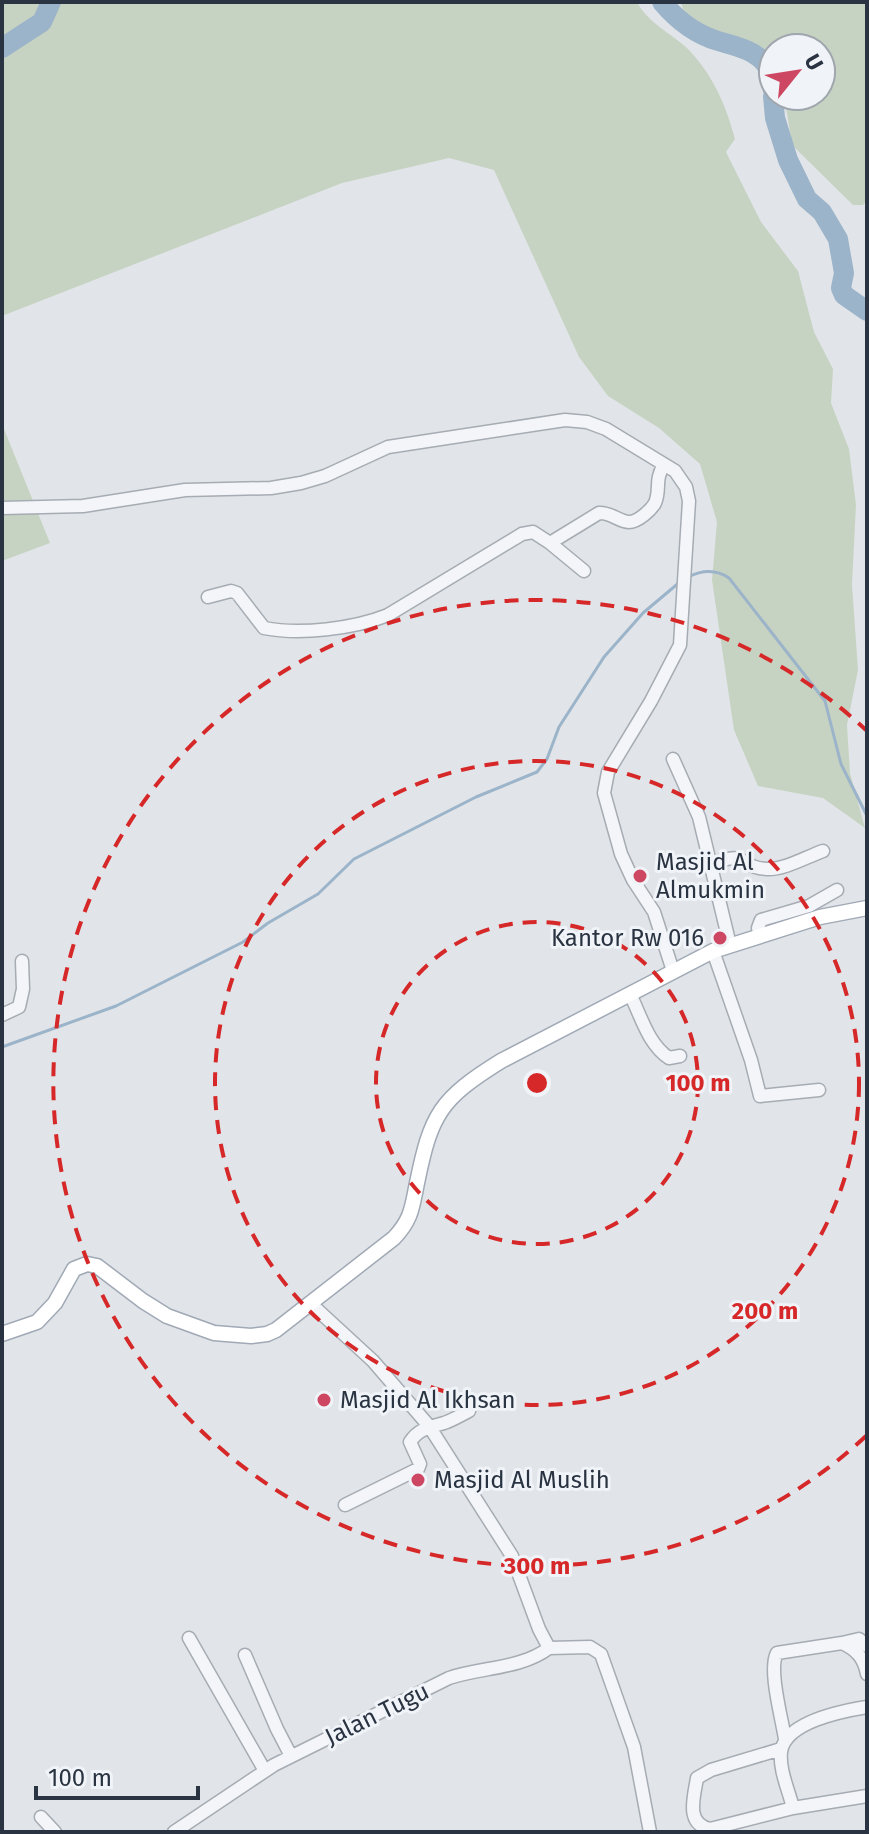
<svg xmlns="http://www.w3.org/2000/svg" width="869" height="1834" viewBox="0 0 869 1834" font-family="'Fira Sans',sans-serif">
<rect width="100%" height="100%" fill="#e1e5e9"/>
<!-- green -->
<path fill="#c7d3c2" d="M 2,2 L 637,2 C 648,23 671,33 688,49 C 713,75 726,105 735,139 L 726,152 L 761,222 L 798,271 L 814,332 L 833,369 L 831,403 L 849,449 L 856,505 L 852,585 L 858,670 L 847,725 L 850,773 L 865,828 L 823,798 L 758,786 L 734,730 L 712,580 L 717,522 L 700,464 L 659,428 L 608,396 L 579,357 L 494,170 L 449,158 L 342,183 L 2,316 Z
M 681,2 L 867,2 L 867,201 L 863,205 L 853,205 L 792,145 L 786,107 L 779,96 L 821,96 L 821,48 L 773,48 L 773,88 C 766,79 745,45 741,42 C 720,28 686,31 681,2 Z
M 2,424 L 50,543 L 2,561 Z"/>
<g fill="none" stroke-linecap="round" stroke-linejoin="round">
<!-- stream -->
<path stroke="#9cb4c9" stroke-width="3" d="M 688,577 C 702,570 716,569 729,578 L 825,701 L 841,764 L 867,816
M 2,1047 L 116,1006 L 243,942 L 268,923 L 318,894 L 354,859 L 476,797 L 537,772 L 547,759 L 559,727 L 604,657 L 643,613 L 681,581"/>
<!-- river -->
<path stroke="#9cb4c9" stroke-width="20" d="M 662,2 C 677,20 695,34 718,41 C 735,46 756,50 767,66 C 771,72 772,84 773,90
M 2,48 L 42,22 L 51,2
M 773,96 L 775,118 L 788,160 L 807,199 L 822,212 L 838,239 L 844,273 L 841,288 L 844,295 L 867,311"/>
<!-- minor casing -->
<g stroke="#a6acb3" stroke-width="15">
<path id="minor" d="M 2,508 L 83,506 L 185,490 L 271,488 L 301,483 L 325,476 L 388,447 L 565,420 L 587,422 L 606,429 L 675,471 L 686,487 L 689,501 L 680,645 L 651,701 L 608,772 L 604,793 L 621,854 L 633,880 L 654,912 L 673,971
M 550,543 L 584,571
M 208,597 L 231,591 L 237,593 L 264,628 C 300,635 353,629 388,615 L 522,534 L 533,532 L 550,543 L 599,513 C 611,512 619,522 629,522 C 638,522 651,510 655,503 C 661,489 654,480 664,465
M 673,759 L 699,817 L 730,945
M 712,864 C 748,849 739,868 767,869 C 784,870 806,857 823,851
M 760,935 L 758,928 L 761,920 L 809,906 L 837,890
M 713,951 L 751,1060 L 760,1096 L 819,1090
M 630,994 C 641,1016 648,1044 669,1058 L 680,1056
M 2,1015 L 19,1007 L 23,989 L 22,961
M 310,1303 L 373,1361 L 429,1426 L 512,1556 L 539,1629 L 549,1648 L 590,1647 L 601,1654 L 634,1747 L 650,1832
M 345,1505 L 418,1469 L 420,1464 L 410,1442 C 419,1428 431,1427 444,1423 C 453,1420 461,1415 469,1411
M 189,1638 L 265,1771
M 842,1643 L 859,1639 L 867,1646
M 245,1655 L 277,1729 L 291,1756
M 785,1739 C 782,1719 768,1669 777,1653 L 842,1643 C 857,1650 864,1658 867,1674
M 781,1749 L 711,1770 L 697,1778 C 694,1797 685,1824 710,1829 L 793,1808 L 867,1796
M 793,1808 C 789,1791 779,1770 781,1752 C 785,1722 842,1711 867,1707
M 41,1817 L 55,1832
M 174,1832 L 274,1765 L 449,1678 C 482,1667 521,1669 549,1648"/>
</g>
<!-- major casing -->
<g stroke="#a0a9b5" stroke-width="17">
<path id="major" d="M 2,1334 L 37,1322 L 55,1303 L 74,1269 L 87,1264 L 97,1266 L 143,1301 L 167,1316 L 214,1333 L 251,1336 L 267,1334 L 276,1330 L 394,1238 C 412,1219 412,1207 417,1183 C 431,1114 440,1099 501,1061 L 713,951 L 820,917 L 867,908"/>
</g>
<!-- minor -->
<use href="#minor" stroke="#f3f5f8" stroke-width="12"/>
<!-- major -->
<use href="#major" stroke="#fff" stroke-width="14"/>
</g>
<!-- distance rings -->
<g fill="none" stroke="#d62828" stroke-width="4" stroke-dasharray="14 10">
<circle cx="537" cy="1083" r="161"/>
<circle cx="537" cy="1083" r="322"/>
<path d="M866 1436A483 483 0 1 1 866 730"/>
</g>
<!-- markers -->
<g fill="#cd4762" stroke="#f0f3f7" stroke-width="3">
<circle cx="640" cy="876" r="8"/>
<circle cx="720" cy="938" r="8"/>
<circle cx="324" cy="1400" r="8"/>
<circle cx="418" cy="1480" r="8"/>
</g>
<g text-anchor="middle" stroke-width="6" stroke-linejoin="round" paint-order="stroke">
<!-- poi labels -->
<g font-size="24" fill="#293341" stroke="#f0f3f7" text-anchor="start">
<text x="656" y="870">Masjid Al<tspan x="656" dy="28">Almukmin</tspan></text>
<text x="704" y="946" text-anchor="end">Kantor Rw 016</text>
<text x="340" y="1408">Masjid Al Ikhsan</text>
<text x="434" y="1488">Masjid Al Muslih</text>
</g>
<!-- street labels -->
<g font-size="24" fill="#293341" stroke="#f0f3f7">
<text transform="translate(377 1714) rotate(-26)" y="8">Jalan Tugu</text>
</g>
</g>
<circle cx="537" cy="1083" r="12" fill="#d62828" stroke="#f0f3f7" stroke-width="4"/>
<g font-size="24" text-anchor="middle" font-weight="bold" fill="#d62828" stroke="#f0f3f7" stroke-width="6" stroke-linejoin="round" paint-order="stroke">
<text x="698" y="1091">100 m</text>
<text x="765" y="1319">200 m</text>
<text x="537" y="1574">300 m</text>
</g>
<!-- border -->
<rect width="869" height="1834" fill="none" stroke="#293341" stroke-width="8"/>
<!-- north arrow -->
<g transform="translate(797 72) rotate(60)"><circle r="38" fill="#f0f3f7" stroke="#a0a6ae" stroke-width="2"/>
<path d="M0-6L14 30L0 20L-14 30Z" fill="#cd4762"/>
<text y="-12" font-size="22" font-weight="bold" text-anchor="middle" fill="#293341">U</text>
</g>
<!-- scale -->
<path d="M36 1786v12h162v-12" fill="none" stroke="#293341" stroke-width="4"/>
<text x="48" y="1786" font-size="24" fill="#293341" stroke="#f0f3f7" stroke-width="6" paint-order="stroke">100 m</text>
</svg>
